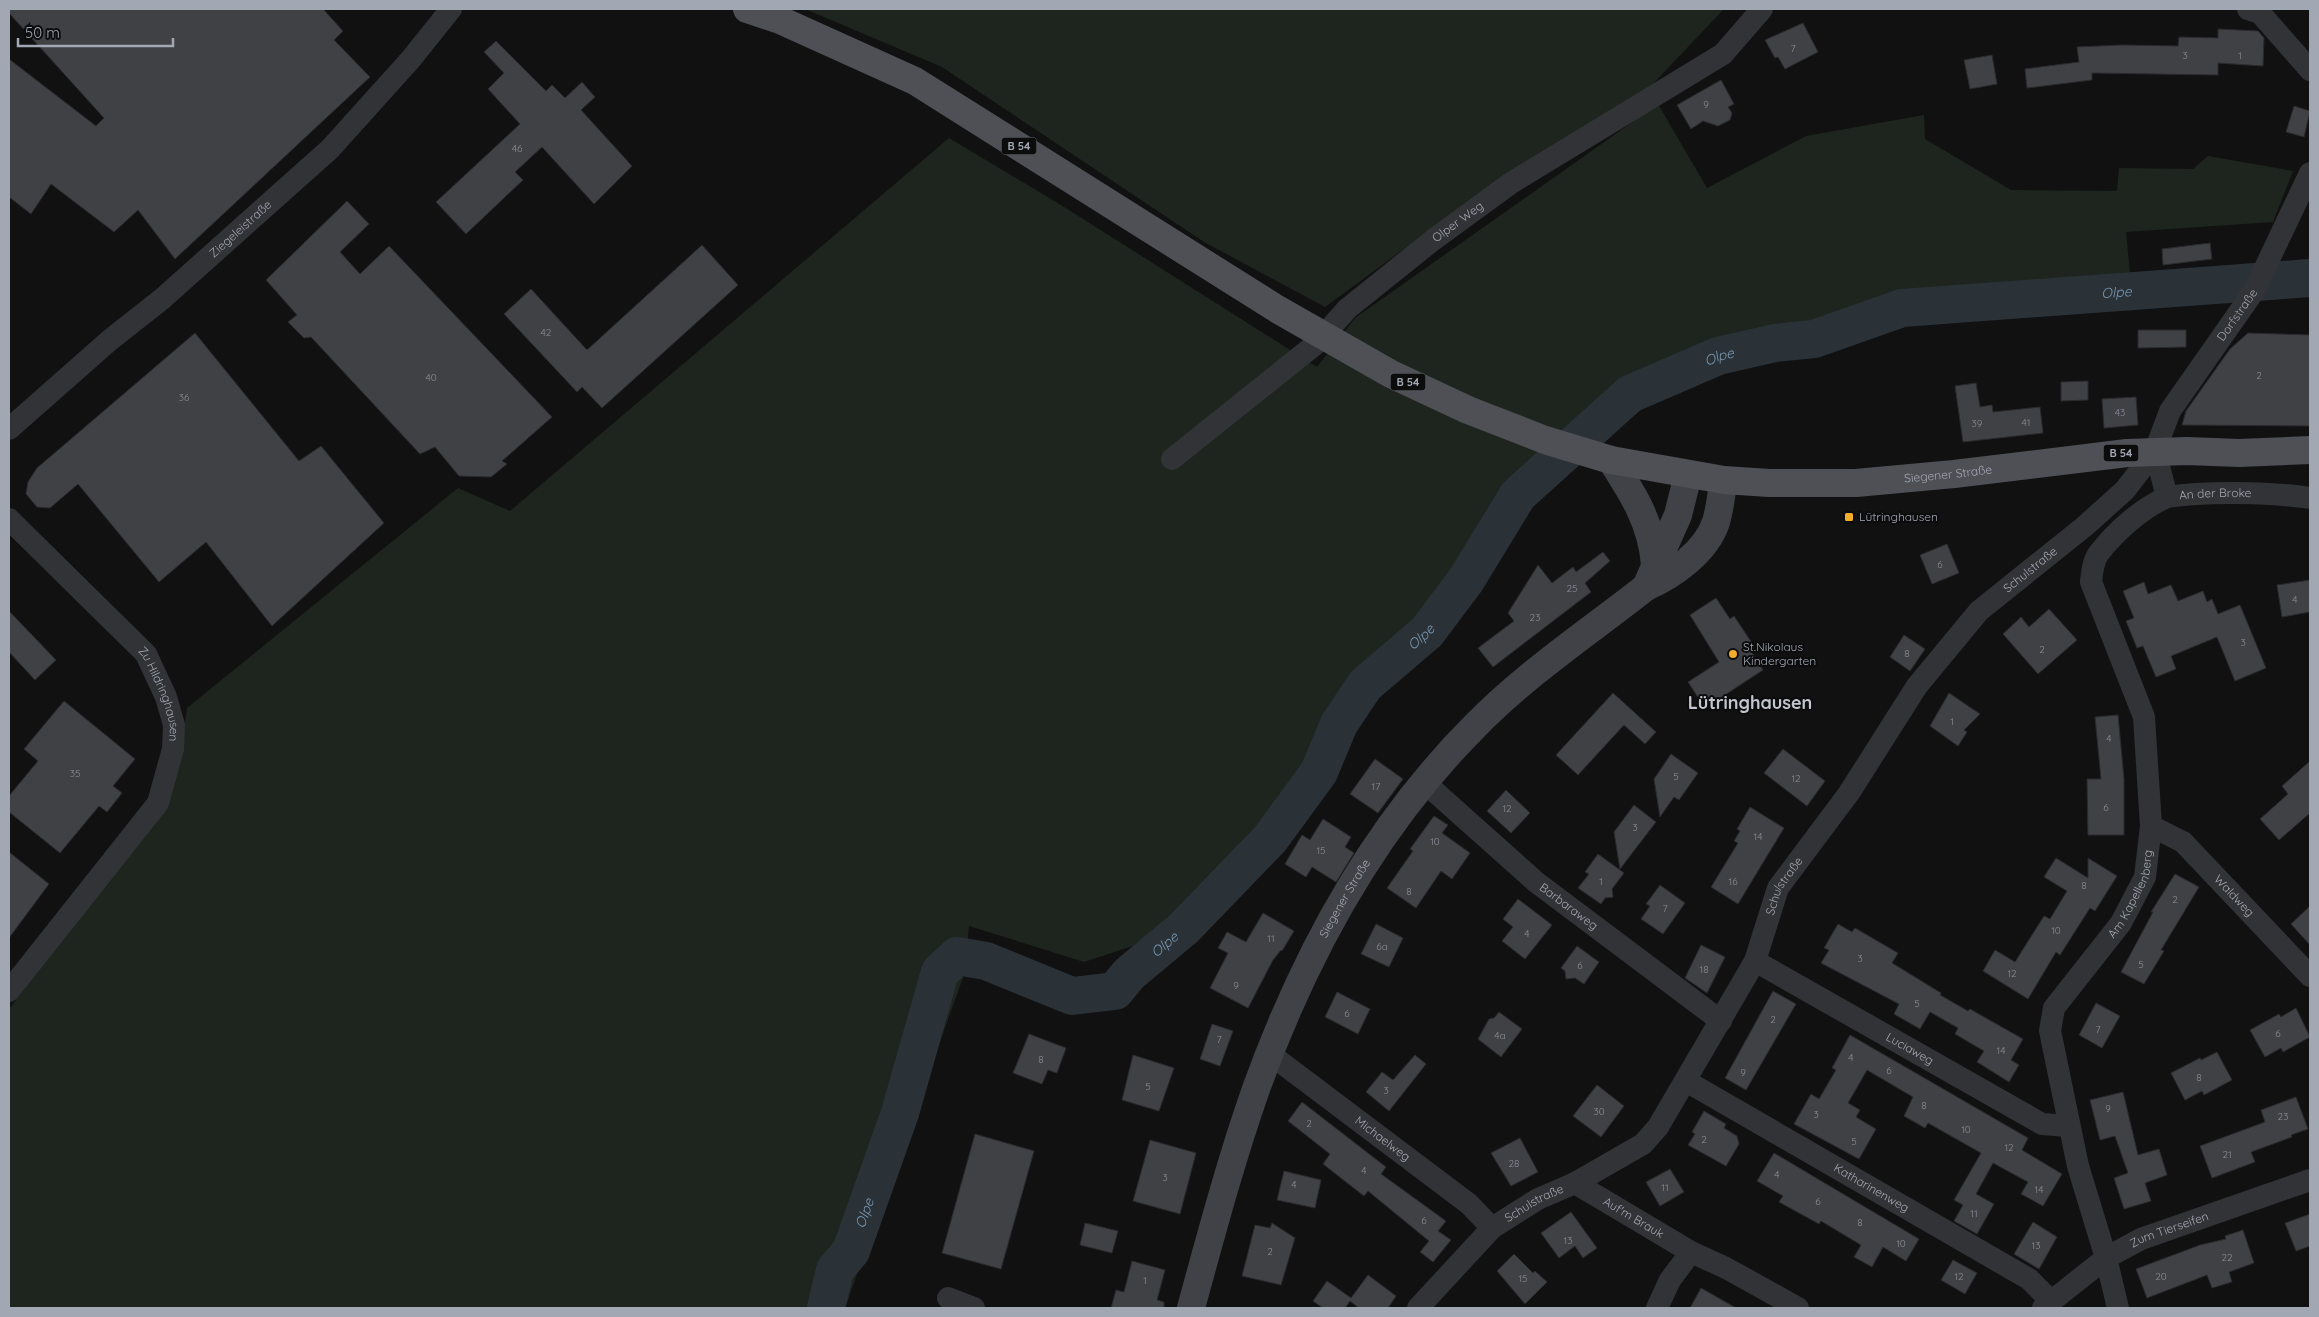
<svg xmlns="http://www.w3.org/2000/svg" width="2319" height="1317" viewBox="0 0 2319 1317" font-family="Quicksand,sans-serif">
<rect width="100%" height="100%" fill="#111112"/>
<!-- green -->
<path fill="#1d251e" d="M 805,9 L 1724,9 L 1649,88 L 1484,190 L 1325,307 L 1204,242 L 942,67 Z
M 1658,104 L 1707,188 L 1806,136 L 1924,115 L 1925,139 L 2011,190 L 2117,191 L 2119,168 L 2193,169 L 2208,156 L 2293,171 L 2273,222 L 2126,232 L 2131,283 L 1886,301 L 1815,331 L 1718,345 L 1626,386 L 1512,489 L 1458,576 L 1425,618 L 1364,676 L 1336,708 L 1314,764 L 1271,821 L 1142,943 L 1084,962 L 969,926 L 965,972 L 845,1308 L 9,1308 L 9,1009 L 91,903 L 181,750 L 187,708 L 458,488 L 510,511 L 949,138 L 1061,205 L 1317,367 L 1355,318 Z"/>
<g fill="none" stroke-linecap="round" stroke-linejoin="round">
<!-- river -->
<path stroke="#2a3238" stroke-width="38" id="s1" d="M 826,1308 L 835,1270 L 851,1251 L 900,1113 L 940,972 L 957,956 L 986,961 L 1072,996 L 1115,991 L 1129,974 L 1184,928 L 1270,839 L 1319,772 L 1339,724 L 1365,685 L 1427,632 L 1466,580 L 1518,495 L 1630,394 L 1718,356 L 1775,343 L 1814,339 L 1902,308 L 2310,278"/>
</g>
<!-- building -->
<path fill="#404145" stroke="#2b2b2e" d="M 9,9 L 323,9 L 343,31 L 334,40 L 370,77 L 175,259 L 138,210 L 114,232 L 51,184 L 31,214 L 9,197 L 9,59 L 96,126 L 104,118 L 9,13 Z
M 1803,23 L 1818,52 L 1785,69 L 1778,57 L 1775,58 L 1765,40 Z
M 2218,29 L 2258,31 L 2264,38 L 2263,66 L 2218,63 L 2218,75 L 2092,73 L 2092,80 L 2027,88 L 2025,69 L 2079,62 L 2077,47 L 2122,45 L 2178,46 L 2179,37 L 2218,38 Z
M 496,41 L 546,91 L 552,85 L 565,98 L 582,82 L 595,97 L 581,110 L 632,166 L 594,204 L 542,147 L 515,172 L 523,180 L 466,234 L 436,202 L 520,124 L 488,89 L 504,73 L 484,52 Z
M 1992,55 L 1997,84 L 1970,89 L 1964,60 Z
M 1721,80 L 1734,104 L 1728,107 L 1732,113 L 1730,120 L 1718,126 L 1703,121 L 1691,129 L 1677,105 Z
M 2294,106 L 2310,111 L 2304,137 L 2286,132 Z
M 347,201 L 369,224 L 340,252 L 360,274 L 389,246 L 552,417 L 502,461 L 507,464 L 491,477 L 459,476 L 435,447 L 420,454 L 311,337 L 304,338 L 288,322 L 297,315 L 266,280 Z
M 2210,243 L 2212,259 L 2163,265 L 2162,249 Z
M 702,245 L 738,285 L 602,408 L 582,387 L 577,392 L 504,314 L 531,289 L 587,350 Z
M 2138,330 L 2186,330 L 2186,347 L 2138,348 Z
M 195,333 L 299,461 L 321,446 L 384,523 L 272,626 L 206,542 L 159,582 L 78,484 L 50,508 L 37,507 L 26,494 L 28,482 L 37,468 Z
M 2248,333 L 2310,335 L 2310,426 L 2182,425 L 2186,411 L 2230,349 Z
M 2088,381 L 2088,400 L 2061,401 L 2061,382 Z
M 1976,383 L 1980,407 L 1992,405 L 1993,412 L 2040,407 L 2043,433 L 1963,442 L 1955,386 Z
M 2136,397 L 2138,425 L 2104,428 L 2102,399 Z
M 1947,544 L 1959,573 L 1932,584 L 1920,555 Z
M 1603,552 L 1610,561 L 1585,583 L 1591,592 L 1493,667 L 1478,648 L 1514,621 L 1508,613 L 1538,565 L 1552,583 L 1573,567 L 1576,572 Z
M 2310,580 L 2310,612 L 2282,617 L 2277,585 Z
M 2144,582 L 2148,594 L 2171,585 L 2178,601 L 2203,591 L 2207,602 L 2212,599 L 2218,614 L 2240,605 L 2266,668 L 2235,681 L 2217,637 L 2171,656 L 2176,669 L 2156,677 L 2143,646 L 2137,648 L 2126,621 L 2134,618 L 2123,591 Z
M 1716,598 L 1730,619 L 1734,616 L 1752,643 L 1747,645 L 1763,670 L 1705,708 L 1688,682 L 1719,662 L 1690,615 Z
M 2049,609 L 2077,640 L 2038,674 L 2003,634 L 2021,617 L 2029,627 Z
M 9,611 L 56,660 L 35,680 L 9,652 Z
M 1904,635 L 1925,649 L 1910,671 L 1890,657 Z
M 1613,693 L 1656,732 L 1645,744 L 1624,725 L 1578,775 L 1556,755 Z
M 1949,693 L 1980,714 L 1964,730 L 1967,732 L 1958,746 L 1930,726 Z
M 64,701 L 135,759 L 113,786 L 122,793 L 107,812 L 99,806 L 60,853 L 9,812 L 9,796 L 38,761 L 24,749 Z
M 2118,715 L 2124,779 L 2124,835 L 2088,835 L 2087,779 L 2101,779 L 2095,717 Z
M 1783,749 L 1825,781 L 1807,806 L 1764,773 Z
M 1671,754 L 1698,773 L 1679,800 L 1674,797 L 1660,817 L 1654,779 Z
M 1375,759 L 1403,779 L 1378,813 L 1350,794 Z
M 2310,761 L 2310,813 L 2279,840 L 2260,819 L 2288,794 L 2282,786 Z
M 1506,790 L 1530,813 L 1511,833 L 1487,811 Z
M 1634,805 L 1656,822 L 1620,869 L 1614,832 Z
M 1750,807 L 1784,828 L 1738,904 L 1711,887 L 1738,843 L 1734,841 L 1740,831 L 1737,829 Z
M 1434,816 L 1448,825 L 1442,833 L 1470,853 L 1452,879 L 1441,871 L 1416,908 L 1387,888 L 1413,851 L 1410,849 Z
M 1323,819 L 1351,837 L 1345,847 L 1354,853 L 1336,882 L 1312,867 L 1306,877 L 1285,864 L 1302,835 L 1310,840 Z
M 9,852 L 49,884 L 9,938 Z
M 1598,854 L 1624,873 L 1612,889 L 1613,897 L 1605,898 L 1601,904 L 1578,888 L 1589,874 L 1585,872 Z
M 2056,858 L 2088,878 L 2088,858 L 2117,876 L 2095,911 L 2090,908 L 2060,955 L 2056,952 L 2028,999 L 1983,971 L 1995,950 L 2015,962 L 2044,916 L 2050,919 L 2067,891 L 2044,877 Z
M 2175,874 L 2199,887 L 2161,950 L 2164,951 L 2144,984 L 2121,972 L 2153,912 L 2151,912 Z
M 1660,885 L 1685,903 L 1663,934 L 1641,919 L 1650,906 L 1646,904 Z
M 1518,899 L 1552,925 L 1525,959 L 1502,941 L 1513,927 L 1503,919 Z
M 2310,906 L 2310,945 L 2291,924 Z
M 1263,913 L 1294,931 L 1282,951 L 1281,950 L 1273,960 L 1248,1008 L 1210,988 L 1228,953 L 1218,948 L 1227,932 L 1246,942 Z
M 1376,924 L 1403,938 L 1389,967 L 1361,954 Z
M 1838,924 L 1852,932 L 1855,928 L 1898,953 L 1892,963 L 1941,993 L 1940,995 L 1968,1011 L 1970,1009 L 2023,1039 L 2011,1060 L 2019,1065 L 2009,1082 L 1977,1062 L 1984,1051 L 1955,1034 L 1958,1028 L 1930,1012 L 1920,1029 L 1894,1014 L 1899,1004 L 1821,963 L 1829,950 L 1824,948 Z
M 1701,945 L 1725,957 L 1707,993 L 1685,978 Z
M 1577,946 L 1599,962 L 1584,984 L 1575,978 L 1566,979 L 1565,971 L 1561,968 Z
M 1773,991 L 1796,1004 L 1746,1090 L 1725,1078 Z
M 1337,992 L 1370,1009 L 1358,1034 L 1325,1017 Z
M 2096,1003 L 2120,1016 L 2102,1048 L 2079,1035 Z
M 2296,1008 L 2310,1037 L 2283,1052 L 2281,1048 L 2265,1057 L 2250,1030 L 2279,1014 L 2281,1017 Z
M 1499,1012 L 1522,1029 L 1501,1057 L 1478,1039 L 1489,1019 L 1494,1018 Z
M 1212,1024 L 1233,1031 L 1220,1066 L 1200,1059 Z
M 1029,1034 L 1066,1048 L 1057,1073 L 1048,1070 L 1042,1084 L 1013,1073 Z
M 1850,1035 L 2028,1138 L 2022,1150 L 2062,1174 L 2043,1206 L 2021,1194 L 2028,1182 L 1993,1163 L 1976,1194 L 1994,1204 L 1977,1234 L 1954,1221 L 1963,1205 L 1954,1200 L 1981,1153 L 1928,1123 L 1925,1128 L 1904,1116 L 1913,1097 L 1867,1070 L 1848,1103 L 1860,1110 L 1856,1117 L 1876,1129 L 1859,1159 L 1794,1124 L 1811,1094 L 1819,1099 L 1836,1070 L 1832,1068 Z
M 2217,1052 L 2232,1080 L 2204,1095 L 2202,1091 L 2185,1100 L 2171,1073 L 2200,1058 L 2201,1060 Z
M 1133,1055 L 1174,1068 L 1159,1111 L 1122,1100 Z
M 1415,1055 L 1426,1064 L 1389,1111 L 1366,1092 L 1382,1072 L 1393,1080 Z
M 1597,1085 L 1624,1106 L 1601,1137 L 1573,1116 Z
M 2123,1092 L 2138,1155 L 2159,1149 L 2167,1175 L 2145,1183 L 2151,1201 L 2124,1209 L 2114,1178 L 2128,1173 L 2115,1136 L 2100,1140 L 2090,1100 Z
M 2296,1097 L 2308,1129 L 2291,1135 L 2292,1137 L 2251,1152 L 2255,1162 L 2212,1178 L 2200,1146 L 2265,1122 L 2261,1110 Z
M 1302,1102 L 1386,1167 L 1381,1174 L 1446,1221 L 1438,1231 L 1451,1240 L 1433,1262 L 1420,1252 L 1429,1241 L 1368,1191 L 1364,1196 L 1323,1164 L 1330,1154 L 1288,1121 Z
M 1704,1111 L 1726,1124 L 1724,1128 L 1737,1136 L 1739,1144 L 1726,1166 L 1688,1145 L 1695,1134 L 1692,1132 Z
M 975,1134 L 1034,1151 L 1001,1269 L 942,1253 Z
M 1520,1138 L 1538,1172 L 1511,1186 L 1491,1153 Z
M 1150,1140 L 1196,1153 L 1180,1214 L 1133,1201 Z
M 1774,1153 L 1919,1239 L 1906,1261 L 1883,1247 L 1872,1267 L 1854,1257 L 1861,1245 L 1821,1221 L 1819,1224 L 1779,1202 L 1783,1196 L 1757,1181 Z
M 1670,1169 L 1684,1192 L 1660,1206 L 1646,1182 Z
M 1284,1171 L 1321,1180 L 1315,1208 L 1277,1200 Z
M 1571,1212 L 1597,1248 L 1583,1258 L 1575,1246 L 1559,1258 L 1541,1233 Z
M 2310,1214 L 2310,1246 L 2296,1251 L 2285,1223 Z
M 2033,1222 L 2057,1237 L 2039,1269 L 2014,1254 Z
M 1085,1223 L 1118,1231 L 1112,1253 L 1080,1245 Z
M 1272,1223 L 1295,1238 L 1281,1285 L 1242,1276 L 1255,1225 L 1270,1228 Z
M 2243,1230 L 2254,1263 L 2229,1272 L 2232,1282 L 2212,1288 L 2207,1275 L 2147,1298 L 2136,1269 L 2200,1245 L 2226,1239 L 2225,1236 Z
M 1514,1254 L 1533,1273 L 1535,1271 L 1547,1282 L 1525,1304 L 1497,1271 Z
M 1953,1260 L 1977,1273 L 1965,1294 L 1941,1280 Z
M 1132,1261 L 1165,1270 L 1157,1300 L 1164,1302 L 1164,1308 L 1111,1308 L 1116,1290 L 1124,1292 Z
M 1368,1275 L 1396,1296 L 1388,1308 L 1359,1308 L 1350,1301 L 1345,1308 L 1323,1308 L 1313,1301 L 1327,1281 L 1351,1298 Z
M 1701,1288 L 1736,1308 L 1690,1308 Z"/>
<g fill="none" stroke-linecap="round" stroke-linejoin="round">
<!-- street -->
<g stroke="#323337" stroke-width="22">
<path d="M 2248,9 L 2260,13 L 2310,70"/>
<path id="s2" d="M 9,429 L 110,340 L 162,299 L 330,149 L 411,59 L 451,9"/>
<path id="s3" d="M 2155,451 L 2167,497 C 2206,491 2271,492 2310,498"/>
<path id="s4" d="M 1172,459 L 1317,343 L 1347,309 L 1433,240 L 1511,183 L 1723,54 L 1762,9"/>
<path id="s5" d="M 9,519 L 146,654 L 166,697 L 174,725 L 173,749 L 158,803 L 9,991"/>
<path id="s6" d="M 1424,782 L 1536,882 L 1721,1021"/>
<path id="s7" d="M 2151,826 L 2183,842 L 2310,976"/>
<path id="s8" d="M 1755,961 L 2042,1124 L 2068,1126"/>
<path id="s9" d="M 1270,1054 L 1469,1204 L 1492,1228"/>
<path id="s10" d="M 1686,1081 L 2029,1279 L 2051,1301"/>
<path id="s11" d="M 1575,1183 L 1691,1252"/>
<path d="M 948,1298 L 974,1308"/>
<path id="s12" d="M 1418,1308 L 1492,1228 L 1538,1199 L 1575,1183 L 1643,1144 L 1658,1127 L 1755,961 L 1778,888 L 1849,793 L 1917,686 L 1979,611 L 2085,526 L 2125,490 L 2155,451 L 2170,411 L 2254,291 L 2310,173"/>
<path d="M 1657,1308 L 1670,1280 L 1691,1252 L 1726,1268 L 1798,1308"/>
<path id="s13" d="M 2043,1308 L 2106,1258 L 2141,1239 L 2310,1180"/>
<path id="s14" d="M 2118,1308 L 2106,1258 L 2078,1166 L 2050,1031 L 2054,1008 L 2121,923 L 2145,877 L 2151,826 L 2144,717 L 2091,582 C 2092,572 2093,561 2099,553 C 2116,531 2142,508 2167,497"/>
</g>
<!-- secondary -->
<g stroke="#404247" stroke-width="28">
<path d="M 1611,460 C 1633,494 1652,523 1655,565"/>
<path d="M 1646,587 L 1678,515 L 1688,475"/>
<path id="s15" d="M 1191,1308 C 1211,1235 1231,1160 1256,1089 C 1304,956 1375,826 1475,726 C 1527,673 1589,632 1646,587 C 1673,575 1706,552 1716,522 C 1720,509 1721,494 1724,480"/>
</g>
<!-- primary -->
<path stroke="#4e5056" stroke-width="28" id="s16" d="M 747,9 L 780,20 L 915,81 L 1277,309 L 1391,374 L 1468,410 L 1545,440 L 1611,460 L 1724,480 L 1769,483 L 1856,483 L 1954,474 L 2127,453 L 2187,451 L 2239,453 L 2310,450"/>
</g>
<!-- markers -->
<g fill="#f1ad2b" stroke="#0c0c0d" stroke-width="2">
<rect x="1844" y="512" width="10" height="10" rx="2.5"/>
<circle cx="1733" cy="654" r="5"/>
</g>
<g text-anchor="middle" stroke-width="4" stroke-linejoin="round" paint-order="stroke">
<!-- number labels -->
<g font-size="10" fill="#8a8e98">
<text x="1793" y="52">7</text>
<text x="2185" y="59">3</text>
<text x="2240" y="59">1</text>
<text x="1706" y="108">9</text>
<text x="517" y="152">46</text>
<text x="546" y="336">42</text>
<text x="2259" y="379">2</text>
<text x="431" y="381">40</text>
<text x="184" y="401">36</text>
<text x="2120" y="416">43</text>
<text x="2026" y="426">41</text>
<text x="1977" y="427">39</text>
<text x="1940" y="568">6</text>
<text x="1572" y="592">25</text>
<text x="2295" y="603">4</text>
<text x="1535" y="621">23</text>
<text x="2243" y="646">3</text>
<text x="2042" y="653">2</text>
<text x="1907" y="657">8</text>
<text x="1952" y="725">1</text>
<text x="2109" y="742">4</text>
<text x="75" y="777">35</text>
<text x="1676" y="780">5</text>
<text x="1796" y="782">12</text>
<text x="1376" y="790">17</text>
<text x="2106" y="811">6</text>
<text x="1507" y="812">12</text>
<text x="1635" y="831">3</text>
<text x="1758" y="840">14</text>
<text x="1435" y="845">10</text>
<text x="1321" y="854">15</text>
<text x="1601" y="885">1</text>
<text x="1733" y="885">16</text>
<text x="2084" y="889">8</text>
<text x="1409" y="895">8</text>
<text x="2175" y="903">2</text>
<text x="1665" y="912">7</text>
<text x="2056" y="934">10</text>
<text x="1527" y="937">4</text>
<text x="1271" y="942">11</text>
<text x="1382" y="950">6a</text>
<text x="1860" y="962">3</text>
<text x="2141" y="968">5</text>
<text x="1580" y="969">6</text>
<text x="1704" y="973">18</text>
<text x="2012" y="977">12</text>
<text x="1236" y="989">9</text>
<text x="1917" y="1007">5</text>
<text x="1347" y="1017">6</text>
<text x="1773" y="1023">2</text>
<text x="2098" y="1033">7</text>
<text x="2278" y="1037">6</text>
<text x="1500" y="1039">4a</text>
<text x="1219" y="1043">7</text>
<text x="2001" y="1054">14</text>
<text x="1851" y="1061">4</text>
<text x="1041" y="1063">8</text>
<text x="1889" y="1074">6</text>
<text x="1743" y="1076">9</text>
<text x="2199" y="1081">8</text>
<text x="1148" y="1090">5</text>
<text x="1386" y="1094">3</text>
<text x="1924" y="1109">8</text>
<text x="2108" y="1112">9</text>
<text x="1599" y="1115">30</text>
<text x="1816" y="1118">3</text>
<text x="2283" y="1120">23</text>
<text x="1309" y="1127">2</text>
<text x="1966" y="1133">10</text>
<text x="1704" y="1143">2</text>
<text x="1854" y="1145">5</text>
<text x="2009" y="1151">12</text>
<text x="2227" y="1158">21</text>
<text x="1514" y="1167">28</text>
<text x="1364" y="1174">4</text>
<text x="1777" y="1178">4</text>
<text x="1165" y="1181">3</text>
<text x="1294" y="1188">4</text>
<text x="1665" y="1191">11</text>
<text x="2039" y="1193">14</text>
<text x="1818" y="1205">6</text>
<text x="1974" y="1217">11</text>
<text x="1424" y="1224">6</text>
<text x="1860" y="1226">8</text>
<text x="1568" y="1244">13</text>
<text x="1901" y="1247">10</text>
<text x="2036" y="1249">13</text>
<text x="1270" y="1255">2</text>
<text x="2227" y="1261">22</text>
<text x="1959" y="1280">12</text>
<text x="2161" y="1280">20</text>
<text x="1523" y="1282">15</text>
<text x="1145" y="1284">1</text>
</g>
<!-- shield labels -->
<g fill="#0c0c0d" stroke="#757981" stroke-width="1">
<rect x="1001.5" y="137.5" width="35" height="17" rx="4"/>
<rect x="1390.5" y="373.5" width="35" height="17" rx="4"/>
<rect x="2103.5" y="444.5" width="35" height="17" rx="4"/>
</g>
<g font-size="11" font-weight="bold" fill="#a2a8b3">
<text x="1019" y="150">B 54</text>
<text x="1408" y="386">B 54</text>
<text x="2121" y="457">B 54</text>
</g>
<!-- street labels -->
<g font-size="12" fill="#a2a8b3" stroke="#0c0c0d">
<text dy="4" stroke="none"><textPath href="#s4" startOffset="372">Olper Weg</textPath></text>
<text dy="4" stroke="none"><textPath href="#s2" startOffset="306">Ziegeleistraße</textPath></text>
<text dy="4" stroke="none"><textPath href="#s12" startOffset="1315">Dorfstraße</textPath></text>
<text dy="4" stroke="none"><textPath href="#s16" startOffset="1318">Siegener Straße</textPath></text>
<text dy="4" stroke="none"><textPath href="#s3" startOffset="96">An der Broke</textPath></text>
<text dy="4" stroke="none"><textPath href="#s12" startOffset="982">Schulstraße</textPath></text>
<text dy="4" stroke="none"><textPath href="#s5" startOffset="235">Zu Hildringhausen</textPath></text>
<text dy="4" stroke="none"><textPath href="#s12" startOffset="578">Schulstraße</textPath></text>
<text dy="4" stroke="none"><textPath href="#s14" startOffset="448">Am Kapellenberg</textPath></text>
<text dy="4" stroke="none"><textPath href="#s7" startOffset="110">Waldweg</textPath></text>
<text dy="4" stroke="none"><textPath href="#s15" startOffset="439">Siegener Straße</textPath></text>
<text dy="4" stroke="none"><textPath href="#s6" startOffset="191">Barbaraweg</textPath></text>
<text dy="4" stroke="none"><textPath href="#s8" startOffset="178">Luciaweg</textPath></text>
<text dy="4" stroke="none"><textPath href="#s9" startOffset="141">Michaelweg</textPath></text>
<text dy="4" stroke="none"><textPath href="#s10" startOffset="214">Katharinenweg</textPath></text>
<text dy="4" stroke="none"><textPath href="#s12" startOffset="158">Schulstraße</textPath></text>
<text dy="4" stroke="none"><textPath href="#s11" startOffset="68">Auf'm Brauk</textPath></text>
<text dy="4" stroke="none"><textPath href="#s13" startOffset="150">Zum Tierseifen</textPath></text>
</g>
<!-- poi labels -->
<g font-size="12" fill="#a2a8b3" stroke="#0c0c0d" text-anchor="start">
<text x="1859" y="521">Lütringhausen</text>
<text x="1743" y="651">St.Nikolaus<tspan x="1743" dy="14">Kindergarten</tspan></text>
</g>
<!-- water labels -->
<g font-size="14" font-style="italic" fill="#7996af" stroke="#0c0c0d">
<text dy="5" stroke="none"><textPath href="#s1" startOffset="1844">Olpe</textPath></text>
<text dy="5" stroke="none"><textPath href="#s1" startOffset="1439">Olpe</textPath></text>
<text dy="5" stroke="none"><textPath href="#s1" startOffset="1019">Olpe</textPath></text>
<text dy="5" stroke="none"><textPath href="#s1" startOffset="614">Olpe</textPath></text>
<text dy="5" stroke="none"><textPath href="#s1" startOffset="104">Olpe</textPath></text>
</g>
<!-- district labels -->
<g font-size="18" font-weight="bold" fill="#c3c6cf" stroke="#0c0c0d">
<text x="1750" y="709">Lütringhausen</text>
</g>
</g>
<!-- border -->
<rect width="2319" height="1317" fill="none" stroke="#a2a8b3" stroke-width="20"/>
<!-- scale -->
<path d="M18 38v8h155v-8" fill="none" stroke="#a2a8b3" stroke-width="2.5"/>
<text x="25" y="38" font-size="15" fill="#a2a8b3" stroke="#0c0c0d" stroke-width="4" paint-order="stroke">50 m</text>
</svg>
